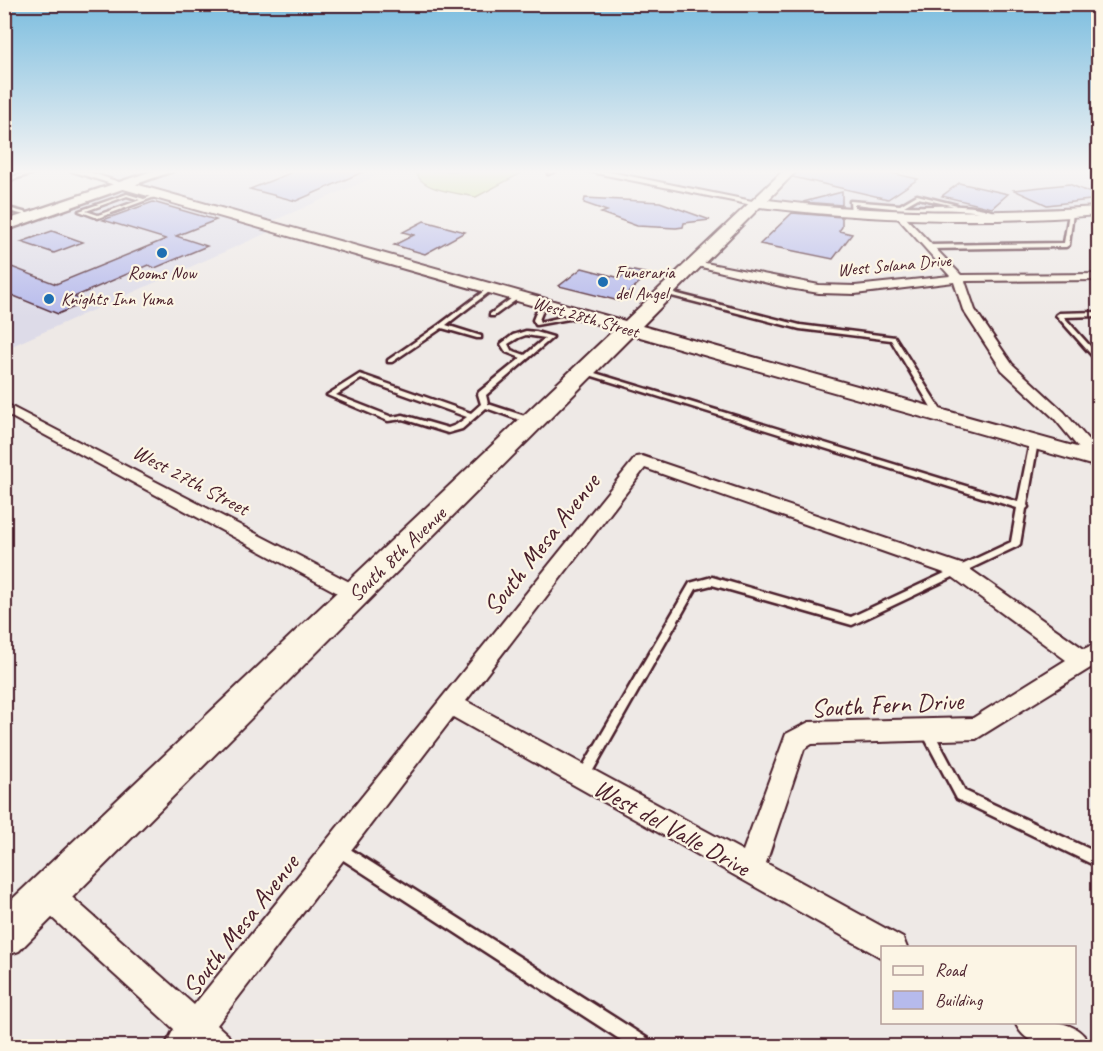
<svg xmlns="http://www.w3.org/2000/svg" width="1103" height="1051" viewBox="0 0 1103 1051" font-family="Caveat,sans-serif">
<rect width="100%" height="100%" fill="#eee9e6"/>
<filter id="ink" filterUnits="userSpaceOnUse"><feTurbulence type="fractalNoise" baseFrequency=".0167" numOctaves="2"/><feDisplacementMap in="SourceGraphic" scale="12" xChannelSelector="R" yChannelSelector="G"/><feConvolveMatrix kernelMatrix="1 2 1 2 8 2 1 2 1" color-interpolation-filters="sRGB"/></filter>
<g filter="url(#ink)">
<!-- built -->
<path fill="#dddbe8" d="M 75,171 L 388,171 L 266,224 L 278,228 L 5,349 L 4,226 L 123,185 Z
M 605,171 L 781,171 L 751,199 Z
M 800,171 L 1098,171 L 1098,204 L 1022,212 L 872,212 L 773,200 Z"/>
<!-- green -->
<path fill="#cce297" stroke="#8b8061" stroke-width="1.5" d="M 416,171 L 525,171 L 476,197 C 460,193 419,191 416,171 Z"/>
<!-- building -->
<path fill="#b6baec" stroke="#4a1f2b" stroke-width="1.5" d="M 295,171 L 365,171 L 296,201 L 250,189 Z
M 798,171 L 883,171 L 918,179 L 888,199 L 793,177 Z
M 959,183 L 1008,194 L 992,208 L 942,196 Z
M 1069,184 L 1098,196 L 1098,199 L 1047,205 L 1014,190 Z
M 842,192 L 842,205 L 803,202 Z
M 585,198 L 660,202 L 710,220 L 684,223 L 683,227 L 676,228 L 637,226 L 601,213 L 607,211 L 584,203 Z
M 153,202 L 216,220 L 176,236 L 207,246 L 155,268 L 148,265 L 74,297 L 86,302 L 58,314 L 4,292 L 4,264 L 56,284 L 166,239 L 103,220 Z
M 792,213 L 842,217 L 842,227 L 839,231 L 852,234 L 833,259 L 760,244 Z
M 424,221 L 465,232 L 425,254 L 394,245 L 414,235 L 403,232 Z
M 52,231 L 83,242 L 54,253 L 21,242 Z
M 582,268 L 620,278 L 629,270 L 649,274 L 619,301 L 559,286 Z"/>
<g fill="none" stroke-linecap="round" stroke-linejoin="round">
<!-- lane casing -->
<g stroke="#4a1f2b" stroke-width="5">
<path id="lane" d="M 32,171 L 40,171 L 4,182 L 4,179 Z
M 550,171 L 556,171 L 548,174 Z
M 127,194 L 144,199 L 158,194 L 160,195 L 98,218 L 79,211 ZM 127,196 L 140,200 L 98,215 L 86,211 Z
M 917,195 L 957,205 L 955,206 L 918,198 L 904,206 C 936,208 974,200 1002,216 L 1000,217 C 969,207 947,211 916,209 C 895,209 875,206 854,204 L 855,214 L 853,215 L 851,214 L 850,201 L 900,205 Z
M 4,207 L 35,215 L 35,216 L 33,217 L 4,210 Z
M 1071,212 L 1073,213 L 1069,245 L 1066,247 L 930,249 L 927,247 L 930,245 L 1064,243 L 1069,213 Z
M 488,288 L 493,289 L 446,325 L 481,336 L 481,338 L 477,338 L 442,328 L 392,362 L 388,362 L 388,360 L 439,325 Z
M 666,291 L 800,325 L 895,337 L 944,415 L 940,417 L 937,417 L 891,340 L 800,329 L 664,294 L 663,293 Z
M 515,296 L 520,297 L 494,316 L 490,316 L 490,314 Z
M 536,300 L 538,301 L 543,310 L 539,320 L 540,322 L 580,313 L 583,315 L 580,317 L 536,325 L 533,320 L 537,310 L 533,302 Z
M 1098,312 L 1098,316 L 1064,317 L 1098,355 L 1098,361 L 1096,360 L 1056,315 L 1059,313 Z
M 526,331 L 536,332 L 553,337 L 486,395 L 488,404 L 534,419 L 534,423 L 528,423 L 486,408 L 462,429 L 448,433 L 403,419 L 388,421 L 327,395 L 360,374 L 471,413 L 481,404 L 478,394 L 479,392 L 521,358 L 506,352 L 501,344 L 513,335 ZM 526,335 L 545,338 L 525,355 L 511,350 L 508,344 L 518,338 ZM 361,379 L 467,417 L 456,425 L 448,428 L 403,415 L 392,417 L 336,395 Z
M 585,370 L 1018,502 L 1030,442 L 1031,440 L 1037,440 L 1038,442 L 1027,505 L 1028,507 L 1026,509 L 1020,544 L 1018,546 L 852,625 L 712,585 L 696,589 L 587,781 L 583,783 L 579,781 L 577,777 L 579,773 L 690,583 L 712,577 L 851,617 L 1011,542 L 1017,508 L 583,373 L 583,371 Z
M 927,726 L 931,727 L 965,791 L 1098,853 L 1098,867 L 957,799 L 921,731 L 923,727 Z
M 339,842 L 650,1040 L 652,1046 L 630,1046 L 334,854 L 332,849 L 334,844 Z"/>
</g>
<!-- street casing -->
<g stroke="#4a1f2b" stroke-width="4">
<path id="street" d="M 71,171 L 86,171 L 128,185 L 124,188 Z
M 586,171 L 605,171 L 762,203 L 757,206 Z
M 902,214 L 961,275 L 1098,274 L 1098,280 L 965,281 L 975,310 L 1012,364 L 1064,412 L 1098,451 L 1098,464 L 1091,463 L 1054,418 L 1002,370 L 963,310 L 954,282 L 855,294 L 819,293 L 789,288 L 689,264 L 695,261 L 819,285 L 855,286 L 950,276 L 899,219 L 897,217 Z
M 4,403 L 363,589 L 366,594 L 363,599 L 356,602 L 349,599 L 4,413 Z
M 642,456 L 964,565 L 1084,649 L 1098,642 L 1098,662 L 1092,667 L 976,739 L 812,744 L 804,749 L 766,863 L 903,938 L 907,948 L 882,948 L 882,958 L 453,717 L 217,1025 L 228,1035 L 233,1046 L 165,1046 L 174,1029 L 37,904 L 33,894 L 37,884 L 47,880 L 57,884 L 194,1005 L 636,457 ZM 645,468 L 950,575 L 1066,660 L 973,718 L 809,722 L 786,734 L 743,851 L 466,701 Z
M 1015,1022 C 1042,1022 1078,1016 1090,1046 C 1064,1049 1026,1051 1015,1022 Z"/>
</g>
<!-- secondary casing -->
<g stroke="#4a1f2b" stroke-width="4">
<path id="secondary" d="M 783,171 L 796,171 L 768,200 C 878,214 987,214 1098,207 L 1098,215 C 986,224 873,221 760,207 L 642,326 L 1098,453 L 1098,467 L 633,335 L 19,951 L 4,956 L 4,907 L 615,329 L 120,188 L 120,182 L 128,182 L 625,321 Z"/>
</g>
<!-- primary casing -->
<g stroke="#4a1f2b" stroke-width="5">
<path id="primary" d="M 152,171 L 173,171 L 4,231 L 4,221 Z"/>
</g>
<!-- lane -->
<use href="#lane" fill="#fcf5e5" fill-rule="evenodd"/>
<!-- street -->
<use href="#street" fill="#fcf5e5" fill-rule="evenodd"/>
<!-- secondary -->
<use href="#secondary" fill="#fcf5e5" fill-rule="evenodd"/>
<!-- primary -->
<use href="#primary" fill="#fcf5e5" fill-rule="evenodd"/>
</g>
</g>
<!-- sky -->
<linearGradient id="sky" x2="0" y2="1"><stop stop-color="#7bbddf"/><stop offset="0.54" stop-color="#f7f5f4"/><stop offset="1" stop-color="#f7f5f4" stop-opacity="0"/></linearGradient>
<rect width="1103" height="318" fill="url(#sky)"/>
<!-- markers -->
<g fill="#1f6fb2" stroke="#fcf5e5" stroke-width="2">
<circle cx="162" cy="253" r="6"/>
<circle cx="603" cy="282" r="6"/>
<circle cx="49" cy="299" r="6"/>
</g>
<g text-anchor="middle" stroke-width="4.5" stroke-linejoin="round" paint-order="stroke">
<!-- far-street labels -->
<g font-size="18" fill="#4a1f2b" stroke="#fcf5e5">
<text transform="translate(894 265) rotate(-5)" y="6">West Solana Drive</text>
<text transform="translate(586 317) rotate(16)" y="6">West 28th Street</text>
</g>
<!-- far-poi labels -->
<g font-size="18" fill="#4a1f2b" stroke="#fcf5e5" text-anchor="start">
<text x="615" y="278">Funeraria<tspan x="615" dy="21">del Angel</tspan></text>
<text x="162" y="279" text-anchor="middle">Rooms Now</text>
<text x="61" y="305">Knights Inn Yuma</text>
</g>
<!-- street labels -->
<g font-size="21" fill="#4a1f2b" stroke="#fcf5e5">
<text transform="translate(191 480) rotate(28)" y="7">West 27th Street</text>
<text transform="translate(397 554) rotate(-44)" y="7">South 8th Avenue</text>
</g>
<!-- near-street labels -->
<g font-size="26" fill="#4a1f2b" stroke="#fcf5e5">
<text transform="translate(541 544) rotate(-52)" y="9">South Mesa Avenue</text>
<text transform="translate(887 704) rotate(-3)" y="9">South Fern Drive</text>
<text transform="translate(672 827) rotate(29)" y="9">West del Valle Drive</text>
<text transform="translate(240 925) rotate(-52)" y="9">South Mesa Avenue</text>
</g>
</g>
<!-- margin -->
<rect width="1103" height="1051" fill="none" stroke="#fcf5e5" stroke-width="24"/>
<rect x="12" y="12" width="1079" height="1027" fill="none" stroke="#4a1f2b" stroke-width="2" filter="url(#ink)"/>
<!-- legend -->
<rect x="881" y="946" width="195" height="78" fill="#fcf5e5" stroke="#b59f9b" stroke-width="1.5"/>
<rect x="893" y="966" width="30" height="9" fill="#fcf5e5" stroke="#b59f9b" stroke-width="1.5"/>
<text x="935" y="976" font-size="18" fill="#4a1f2b">Road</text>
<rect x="893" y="991" width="30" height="18" fill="#b6baec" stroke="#b59f9b" stroke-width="1.5"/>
<text x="935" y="1006" font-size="18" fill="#4a1f2b">Building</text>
</svg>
